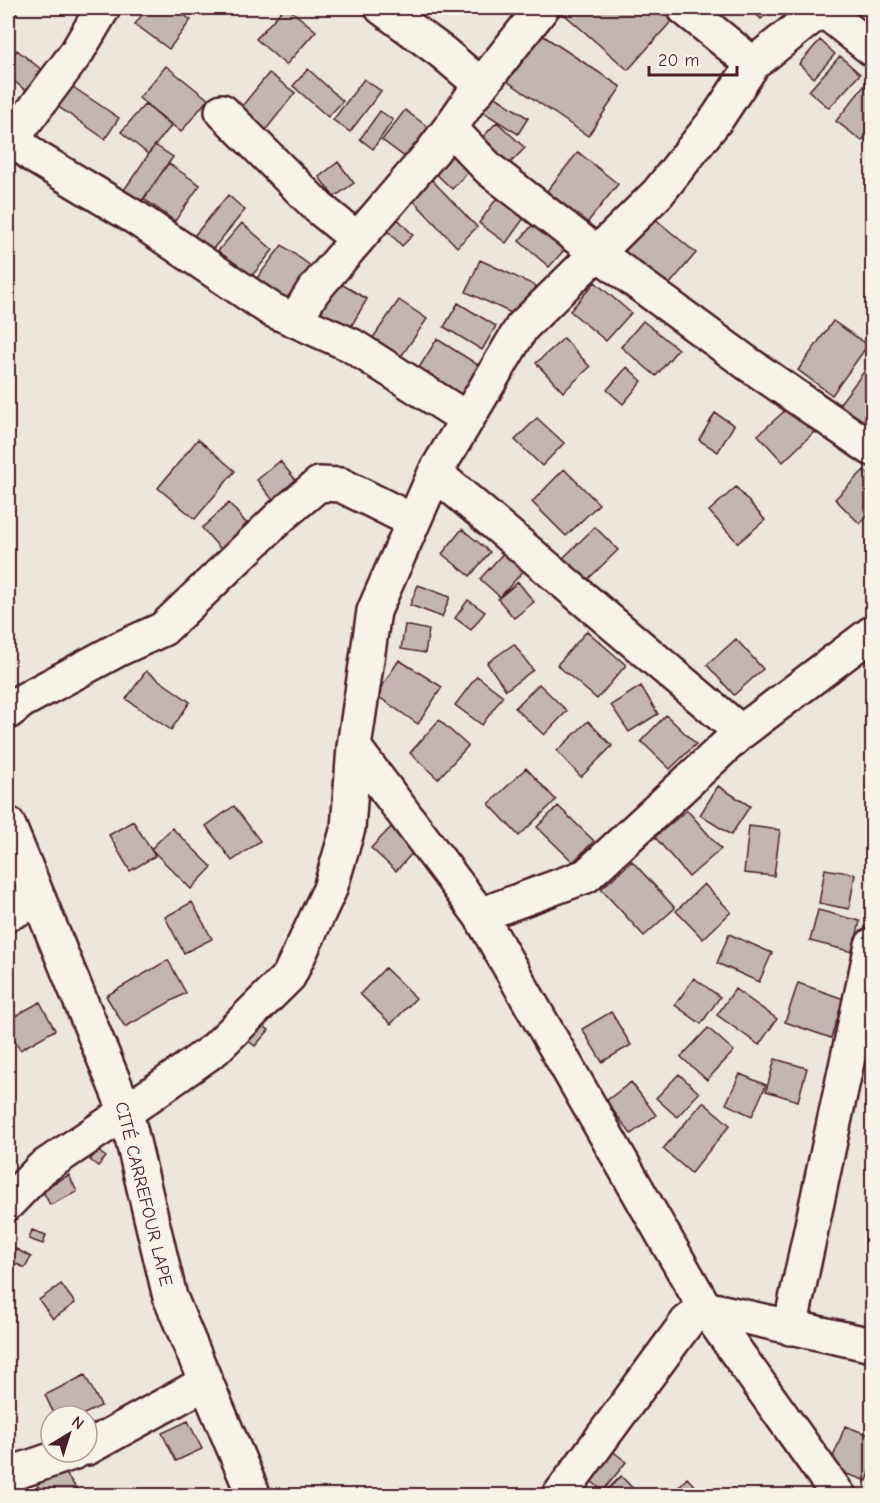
<svg xmlns="http://www.w3.org/2000/svg" width="880" height="1503" viewBox="0 0 880 1503" font-family="'Comic Neue',sans-serif">
<rect width="100%" height="100%" fill="#ece6dd"/>
<filter id="ink" filterUnits="userSpaceOnUse"><feTurbulence type="fractalNoise" baseFrequency=".0167" numOctaves="2"/><feDisplacementMap in="SourceGraphic" scale="12" xChannelSelector="R" yChannelSelector="G"/><feConvolveMatrix kernelMatrix="1 2 1 2 8 2 1 2 1" color-interpolation-filters="sRGB"/></filter>
<g filter="url(#ink)">
<!-- building -->
<path fill="#c4b5b0" stroke="#4a1f2b" stroke-width="1.5" d="M 8,8 L 11,8 L 17,14 L 8,23 Z
M 147,8 L 174,8 L 191,20 L 169,49 L 135,24 Z
M 284,8 L 288,8 L 316,31 L 286,65 L 256,39 Z
M 557,8 L 666,8 L 676,16 L 628,70 Z
M 750,8 L 773,8 L 761,19 Z
M 852,8 L 872,8 L 872,29 L 849,12 Z
M 536,31 L 621,87 L 588,136 L 504,79 Z
M 820,40 L 835,54 L 814,78 L 799,64 Z
M 17,50 L 48,75 L 32,96 L 8,76 L 8,61 Z
M 840,56 L 860,74 L 829,108 L 809,91 Z
M 166,66 L 208,99 L 181,132 L 139,98 Z
M 308,69 L 343,101 L 328,117 L 293,86 Z
M 269,73 L 295,93 L 264,132 L 238,111 Z
M 364,79 L 381,91 L 350,132 L 333,120 Z
M 868,81 L 872,85 L 872,127 L 862,141 L 836,121 Z
M 67,83 L 119,118 L 105,139 L 53,103 Z
M 491,94 L 528,118 L 518,134 L 480,110 Z
M 145,104 L 171,126 L 148,154 L 121,132 Z
M 405,110 L 436,133 L 413,163 L 382,140 Z
M 380,111 L 393,120 L 373,149 L 360,139 Z
M 497,122 L 525,148 L 504,169 L 477,143 Z
M 155,145 L 173,157 L 141,202 L 124,190 Z
M 448,152 L 469,171 L 452,189 L 432,170 Z
M 578,152 L 618,184 L 587,223 L 547,191 Z
M 338,162 L 354,183 L 334,197 L 319,177 Z
M 168,163 L 200,185 L 175,221 L 144,199 Z
M 430,178 L 477,227 L 457,247 L 410,197 Z
M 228,195 L 245,210 L 212,250 L 194,236 Z
M 497,198 L 524,218 L 506,243 L 479,223 Z
M 392,213 L 413,235 L 402,246 L 381,224 Z
M 654,218 L 696,253 L 663,292 L 621,256 Z
M 535,222 L 565,249 L 549,267 L 519,241 Z
M 242,223 L 273,250 L 250,278 L 218,251 Z
M 282,245 L 319,272 L 292,308 L 255,281 Z
M 480,260 L 536,286 L 522,318 L 466,292 Z
M 336,281 L 367,299 L 349,330 L 318,311 Z
M 595,282 L 631,313 L 606,341 L 570,311 Z
M 399,300 L 427,319 L 398,361 L 370,342 Z
M 458,303 L 496,326 L 482,350 L 444,327 Z
M 643,321 L 678,349 L 656,376 L 621,347 Z
M 833,321 L 868,345 L 832,395 L 798,370 Z
M 564,338 L 590,367 L 563,392 L 536,363 Z
M 437,339 L 486,370 L 464,405 L 415,374 Z
M 627,367 L 642,381 L 623,404 L 607,390 Z
M 866,369 L 872,374 L 872,438 L 834,411 Z
M 790,406 L 814,432 L 783,462 L 758,435 Z
M 715,413 L 734,425 L 718,452 L 699,440 Z
M 537,418 L 564,443 L 542,466 L 515,440 Z
M 198,439 L 235,471 L 195,519 L 158,488 Z
M 280,461 L 304,490 L 280,509 L 257,480 Z
M 564,469 L 599,504 L 566,536 L 532,502 Z
M 864,470 L 872,478 L 872,511 L 860,524 L 835,499 Z
M 736,487 L 765,520 L 738,543 L 709,511 Z
M 229,503 L 254,532 L 226,555 L 202,528 Z
M 595,527 L 618,550 L 581,586 L 558,563 Z
M 462,529 L 490,552 L 470,576 L 442,554 Z
M 506,550 L 526,568 L 500,597 L 480,579 Z
M 518,582 L 534,602 L 514,618 L 498,599 Z
M 418,585 L 450,597 L 442,617 L 410,605 Z
M 468,600 L 485,612 L 471,630 L 455,618 Z
M 405,625 L 429,630 L 425,653 L 401,649 Z
M 587,631 L 626,665 L 597,699 L 557,665 Z
M 736,639 L 763,669 L 734,695 L 707,665 Z
M 514,644 L 533,670 L 506,690 L 487,663 Z
M 399,660 L 442,687 L 418,724 L 376,695 Z
M 146,671 L 190,702 L 171,730 L 126,699 Z
M 477,676 L 503,696 L 482,725 L 455,705 Z
M 539,684 L 567,711 L 544,735 L 515,708 Z
M 641,686 L 658,714 L 629,732 L 611,705 Z
M 666,715 L 696,744 L 670,769 L 641,741 Z
M 439,720 L 468,746 L 438,779 L 410,753 Z
M 588,721 L 612,746 L 581,777 L 557,751 Z
M 526,768 L 556,800 L 519,836 L 489,804 Z
M 718,786 L 750,806 L 731,835 L 700,815 Z
M 234,806 L 260,841 L 232,861 L 206,826 Z
M 558,806 L 594,841 L 573,862 L 537,827 Z
M 687,810 L 721,849 L 689,877 L 655,837 Z
M 133,821 L 155,856 L 130,871 L 109,835 Z
M 392,826 L 416,849 L 396,871 L 371,848 Z
M 749,826 L 780,830 L 774,876 L 744,873 Z
M 172,828 L 212,867 L 191,889 L 151,849 Z
M 632,861 L 675,908 L 644,936 L 601,889 Z
M 825,869 L 855,874 L 849,909 L 819,903 Z
M 704,884 L 731,912 L 703,939 L 676,911 Z
M 192,902 L 212,939 L 184,953 L 165,917 Z
M 818,910 L 860,921 L 853,952 L 810,941 Z
M 729,934 L 772,953 L 759,982 L 717,963 Z
M 168,960 L 186,993 L 125,1027 L 106,996 Z
M 385,968 L 416,998 L 391,1024 L 360,994 Z
M 694,978 L 720,997 L 701,1024 L 675,1005 Z
M 798,983 L 844,999 L 831,1038 L 785,1022 Z
M 735,989 L 777,1019 L 759,1045 L 717,1015 Z
M 40,1002 L 55,1030 L 20,1050 L 8,1028 L 8,1020 Z
M 611,1012 L 631,1045 L 602,1062 L 582,1029 Z
M 255,1019 L 269,1030 L 255,1046 L 242,1036 Z
M 708,1028 L 734,1051 L 707,1080 L 681,1057 Z
M 775,1059 L 807,1068 L 798,1101 L 766,1091 Z
M 679,1074 L 699,1093 L 677,1117 L 656,1098 Z
M 740,1074 L 766,1085 L 752,1116 L 726,1104 Z
M 631,1082 L 656,1115 L 631,1134 L 606,1101 Z
M 703,1102 L 730,1125 L 691,1173 L 663,1149 Z
M 98,1151 L 106,1157 L 98,1166 L 90,1160 Z
M 69,1175 L 77,1192 L 50,1205 L 42,1189 Z
M 32,1230 L 46,1235 L 43,1244 L 29,1239 Z
M 16,1249 L 31,1257 L 25,1268 L 10,1261 Z
M 61,1284 L 75,1303 L 53,1319 L 39,1300 Z
M 85,1375 L 101,1406 L 80,1416 L 55,1416 L 45,1395 Z
M 188,1421 L 202,1449 L 176,1461 L 162,1433 Z
M 845,1426 L 872,1436 L 872,1466 L 867,1481 L 829,1468 Z
M 603,1443 L 626,1462 L 603,1491 L 579,1471 Z
M 60,1465 L 81,1495 L 44,1496 L 35,1482 Z
M 621,1476 L 640,1496 L 603,1494 Z
M 687,1478 L 704,1496 L 670,1496 Z"/>
<g fill="none" stroke-linecap="round" stroke-linejoin="round">
<!-- minor casing -->
<g stroke="#4a1f2b" stroke-width="38">
<path id="minor" d="M 382,8 L 442,52 L 481,85
M 542,8 L 471,98 L 450,128 L 489,169 L 597,253 L 747,363 L 872,449
M 684,8 L 753,64
M 822,9 L 872,49
M 222,111 L 319,208 L 357,239
M 8,135 L 35,157 L 136,218 L 272,310 L 351,345 L 467,419
M 12,139 L 77,52 L 103,8
M 295,320 L 313,291 L 432,152 L 450,128
M 435,473 L 741,732 L 586,876 L 480,915
M 8,712 L 22,701 L 119,649 L 163,629 L 282,515 L 319,484 L 341,485 L 413,521
M 741,732 L 872,633
M 354,747 L 480,915 L 705,1308 L 839,1496
M 8,824 L 126,1112 L 170,1297 L 254,1496
M 8,914 L 39,899
M 8,1203 L 42,1168 L 126,1112 L 215,1049 L 289,976 L 330,889 L 348,828 L 354,747 L 374,611 L 435,473 L 522,327 L 658,193 L 718,117 L 753,64 L 823,8
M 790,1328 L 872,945
M 87,1448 L 205,1383
M 8,1477 L 16,1472 L 75,1452
M 559,1496 L 687,1322 L 705,1308 L 872,1345"/>
</g>
<!-- minor -->
<use href="#minor" stroke="#f7f3e8" stroke-width="33"/>
</g>
</g>
<g text-anchor="middle" stroke-width="4.5" stroke-linejoin="round" paint-order="stroke">
<!-- street labels -->
<g font-size="18" fill="#4a1f2b" stroke="#f7f3e8">
<text transform="translate(144 1194) rotate(76)" y="6">CITÉ CARREFOUR LAPE</text>
</g>
</g>
<!-- margin -->
<rect width="880" height="1503" fill="none" stroke="#f7f3e8" stroke-width="30"/>
<rect x="15" y="15" width="850" height="1473" fill="none" stroke="#4a1f2b" stroke-width="2" filter="url(#ink)"/>
<!-- north arrow -->
<g transform="translate(69 1434) rotate(38)"><circle r="28" fill="#f7f3e8" stroke="#b29e9c" stroke-width="1.5"/>
<path d="M0-4.5L10 22L0 15L-10 22Z" fill="#4a1f2b"/>
<text y="-9" font-size="16" font-weight="bold" text-anchor="middle" fill="#4a1f2b">N</text>
</g>
<!-- scale -->
<path d="M649 66v9h88v-9" fill="none" stroke="#4a1f2b" stroke-width="3"/>
<text x="658" y="66" font-size="18" fill="#4a1f2b" stroke="#f7f3e8" stroke-width="4.5" paint-order="stroke">20 m</text>
</svg>
